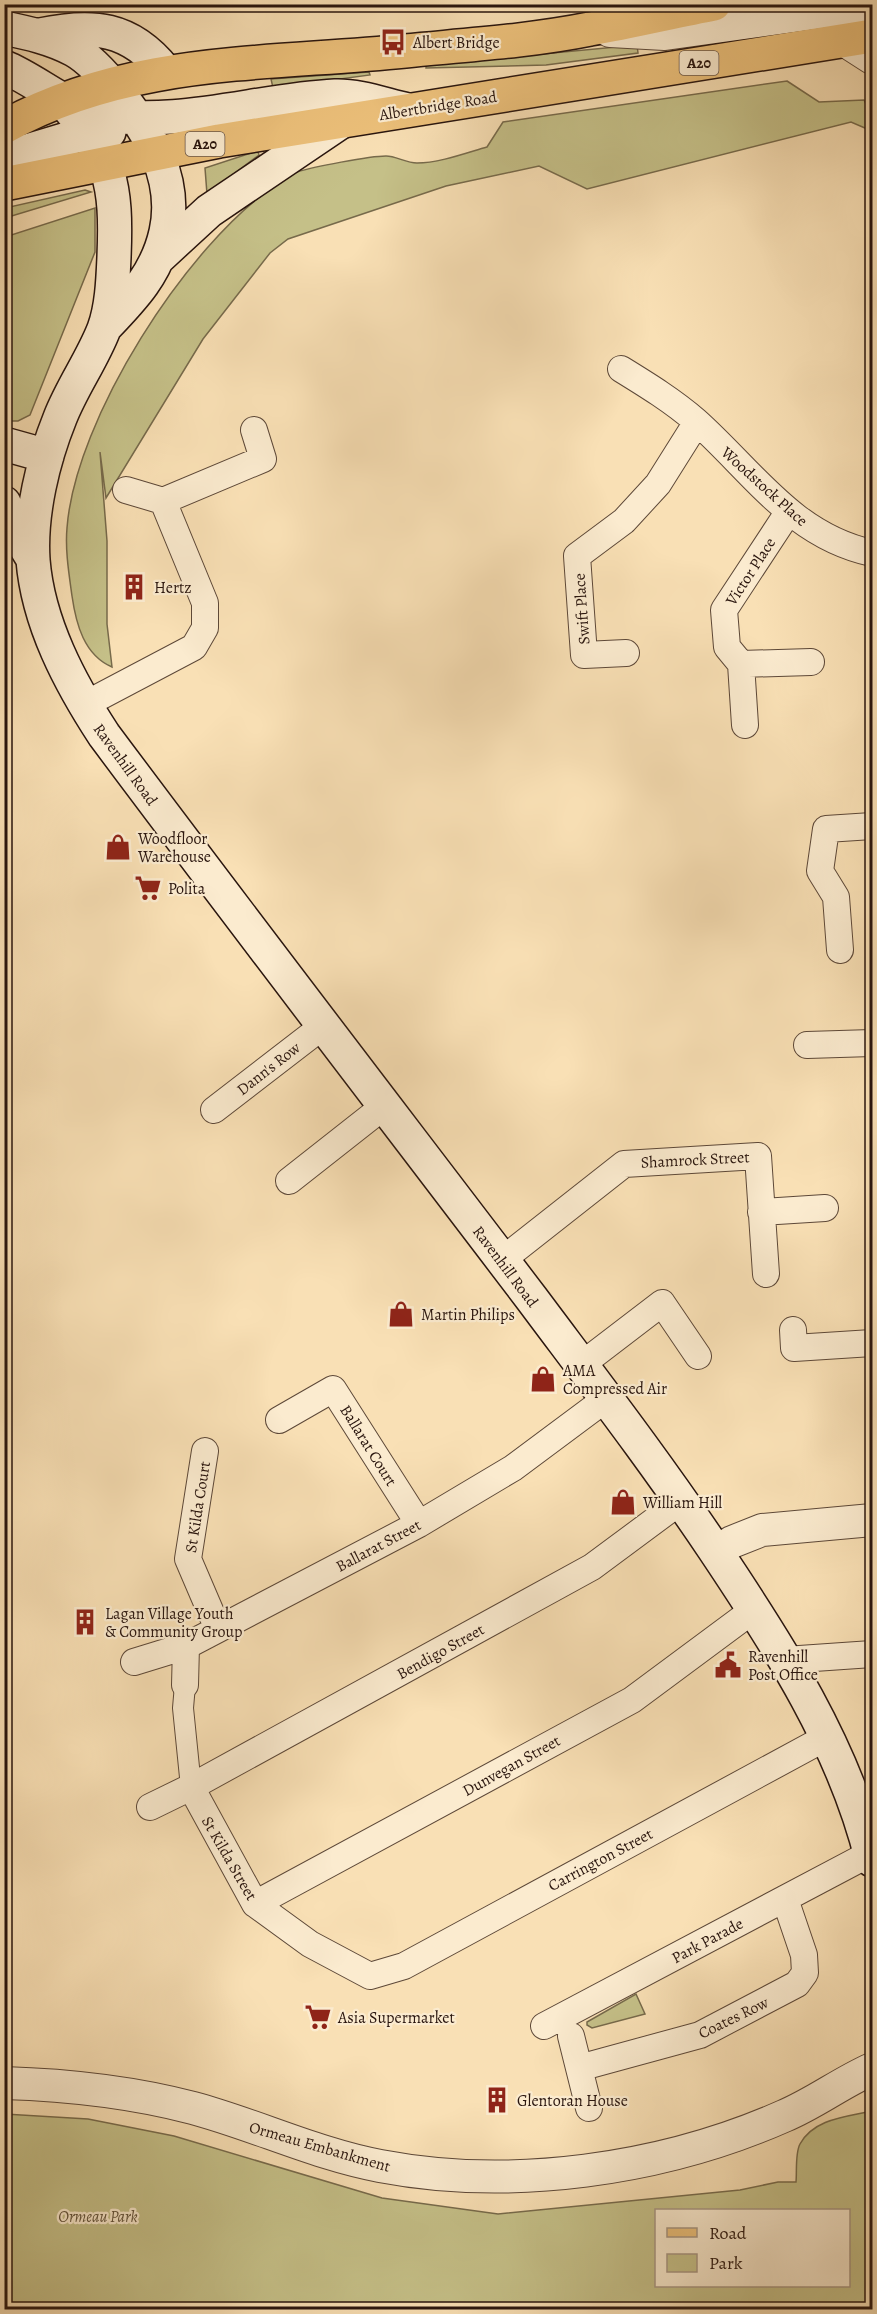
<svg xmlns="http://www.w3.org/2000/svg" width="877" height="2314" viewBox="0 0 877 2314" font-family="Alegreya,serif">
<rect width="100%" height="100%" fill="#f9e0b5"/>
<filter id="stains"><feTurbulence type="fractalNoise" baseFrequency=".00333" numOctaves="4"/><feColorMatrix values="0 0 0 0 .2 0 0 0 0 .09 0 0 0 0 .02 0 0 0 .5 -.17"/></filter>
<radialGradient id="worn" r=".72"><stop offset=".6" stop-color="#630" stop-opacity="0"/><stop offset="1" stop-color="#630" stop-opacity=".3"/></radialGradient>
<!-- green -->
<path fill="#c5c088" stroke="#776a4b" stroke-width="1.5" fill-rule="evenodd" d="M 637,45 L 638,53 L 546,65 L 426,68 L 426,65 Z
M 369,72 L 370,75 L 273,88 L 271,79 Z
M 787,81 L 819,102 L 864,100 L 872,116 L 872,131 L 851,122 L 587,189 L 539,166 L 446,186 L 288,239 L 270,253 L 203,339 L 106,498 L 100,452 L 107,541 L 107,624 L 112,667 C 84,655 76,624 72,596 C 69,574 65,550 67,528 C 75,419 187,244 277,184 C 283,180 290,174 297,172 C 313,167 369,156 386,156 C 396,156 406,163 417,163 C 439,163 466,153 487,147 L 503,122 Z
M 254,152 L 258,152 L 259,155 L 207,194 L 205,168 Z
M 85,190 L 91,192 L 5,218 L 5,208 Z
M 95,208 L 95,252 L 30,415 L 18,421 L 5,421 L 5,237 Z
M 636,1994 L 645,2014 L 592,2028 L 587,2025 L 587,2022 Z
M 867,2112 L 872,2114 L 872,2309 L 5,2309 L 5,2114 L 88,2119 L 174,2136 L 382,2198 L 498,2214 L 740,2190 L 778,2182 L 796,2182 C 797,2172 795,2153 800,2144 C 813,2120 843,2117 867,2112 ZM 656,2210 L 848,2210 L 848,2286 L 656,2286 Z"/>
<g fill="none" stroke-linecap="round" stroke-linejoin="round">
<!-- pedestrian casing -->
<g stroke="#5d4838" stroke-width="22">
<path id="pedestrian" d="M 185,1685 L 183,1708 L 191,1787"/>
</g>
<!-- minor casing -->
<g stroke="#5d4838" stroke-width="28">
<path id="minor" d="M 621,369 C 647,385 673,401 696,421 C 753,472 793,536 872,553
M 126,490 L 163,501
M 626,653 L 584,655 L 577,556 L 624,521 L 658,484 L 697,422
M 741,664 L 811,662
M 84,705 L 194,647 L 205,628 L 205,603 L 163,501 L 263,459 L 254,430
M 745,725 L 741,664 L 727,647 L 724,610 L 789,511
M 840,950 L 836,897 L 820,871 L 826,829 L 872,826
M 807,1045 L 872,1043
M 214,1110 L 323,1026
M 289,1181 L 383,1107
M 761,1212 L 825,1208
M 502,1260 L 624,1164 L 758,1156 L 766,1274
M 793,1330 L 794,1348 L 872,1343
M 581,1365 L 662,1303 L 698,1356
M 279,1420 L 333,1389 L 419,1524
M 205,1451 L 188,1559 L 218,1629
M 785,1660 L 872,1654
M 134,1662 L 186,1646 L 419,1524 L 513,1468 L 607,1398
M 185,1685 L 186,1646
M 191,1787 L 255,1904 L 310,1944 L 370,1976 L 404,1966 L 827,1737
M 150,1807 L 191,1787 L 592,1567 L 681,1501
M 255,1904 L 632,1700 L 756,1608
M 544,2026 L 871,1853
M 571,2036 L 589,2108
M 579,2068 L 700,2035 L 797,1984 L 805,1973 L 804,1955 L 785,1899"/>
</g>
<!-- tertiary casing -->
<g stroke="#5d4838" stroke-width="34">
<path id="tertiary" d="M 610,31 L 665,34 L 872,5
M 844,40 L 872,58
M 716,1552 L 732,1542 L 762,1530 L 872,1520
M 4,2083 C 68,2085 132,2092 193,2108 C 256,2125 316,2154 380,2166 C 511,2191 662,2170 784,2116 C 815,2103 842,2082 872,2069"/>
</g>
<!-- secondary casing -->
<g stroke="#29150e" stroke-width="36">
<path id="secondary" d="M 4,28 C 28,33 52,38 74,50 C 90,59 105,76 117,91 C 149,132 178,178 166,232 C 157,273 133,298 105,327
M 40,35 C 93,24 130,27 165,71
M 4,67 C 36,80 66,108 98,114 C 177,128 256,100 335,96 C 358,95 385,105 408,110
M 62,100 C 111,157 117,183 114,257 C 113,280 112,307 104,329 C 92,360 72,387 60,418 C 43,460 30,514 33,560 C 38,623 70,683 104,735 C 245,924 389,1111 532,1299 C 594,1382 657,1464 714,1549 C 779,1646 844,1746 872,1860
M 4,158 L 90,132 L 109,132
M 158,258 L 209,211 L 342,121
M 4,444 L 47,456
M 4,503 L 14,528 L 33,559"/>
</g>
<!-- primary casing -->
<g stroke="#29150e" stroke-width="36">
<path id="primary" d="M 4,127 C 129,57 268,65 405,51 C 466,45 530,41 590,29 C 631,22 672,12 714,4
M 4,184 L 219,141 L 872,36"/>
</g>
<!-- pedestrian -->
<use href="#pedestrian" stroke="#fbebcf" stroke-width="20"/>
<!-- minor -->
<use href="#minor" stroke="#fbebcf" stroke-width="26"/>
<!-- tertiary -->
<use href="#tertiary" stroke="#fbebcf" stroke-width="32"/>
<!-- secondary -->
<use href="#secondary" stroke="#fbebcf" stroke-width="33"/>
<!-- primary -->
<use href="#primary" stroke="#ecc07a" stroke-width="33"/>
</g>
<!-- icons -->
<defs>
<g id="bus-bare" transform="scale(2.07)"><path d="M-5-6H5V4H4V6H2V4H-2V6H-4V4H-5ZM-3.5-4V0h7V-4ZM-3.5 1.2v1.5H-2V1.2ZM2 1.2v1.5H3.5V1.2Z" fill="#8f2418" stroke="#fbebcf" stroke-width="2.5" paint-order="stroke"/></g>
<g id="building-bare" transform="scale(2.07)"><path d="M-4-6H4V6H1V3H-1V6H-4ZM-2.5-4.3h1.7v1.8h-1.7ZM.8-4.3h1.7v1.8H.8ZM-2.5-1h1.7V.8h-1.7ZM.8-1h1.7V.8H.8Z" fill="#8f2418" stroke="#fbebcf" stroke-width="2.5" paint-order="stroke"/></g>
<g id="shop-bare" transform="scale(2.07)"><path d="M-5-2.5h2.3a2.7 3.5 0 0 1 5.4 0H5L5.5 6h-11ZM-1.5-2.5h3a1.5 2.3 0 0 0-3 0Z" fill="#8f2418" stroke="#fbebcf" stroke-width="2.5" paint-order="stroke"/></g>
<g id="supermarket-bare" transform="scale(2.07)"><path d="M-6-5.5h2.5l.6 2H6L4.5 2H-2.5L-4.4-4H-6ZM-1.5 3.2a1.3 1.3 0 1 0 .1 0ZM3 3.2a1.3 1.3 0 1 0 .1 0Z" fill="#8f2418" stroke="#fbebcf" stroke-width="2.5" paint-order="stroke"/></g>
<g id="civic-bare" transform="scale(2.07)"><path d="M-.6-6.5H3V-4.5H.6V-3L4-1V1h2V6H-6V1h2V-1L-.6-3ZM-1.2 2.5V6h2.4V2.5Z" fill="#8f2418" stroke="#fbebcf" stroke-width="2.5" paint-order="stroke"/></g>
</defs>
<g fill-rule="evenodd">
<use href="#bus-bare" x="393" y="42"/>
<use href="#building-bare" x="134" y="587"/>
<use href="#shop-bare" x="118" y="847"/>
<use href="#supermarket-bare" x="148" y="888"/>
<use href="#shop-bare" x="401" y="1314"/>
<use href="#shop-bare" x="543" y="1379"/>
<use href="#shop-bare" x="623" y="1502"/>
<use href="#building-bare" x="85" y="1622"/>
<use href="#civic-bare" x="728" y="1665"/>
<use href="#supermarket-bare" x="318" y="2017"/>
<use href="#building-bare" x="497" y="2100"/>
</g>
<g text-anchor="middle" stroke-width="4.5" stroke-linejoin="round" paint-order="stroke">
<!-- shield labels -->
<g fill="#fbebcf" stroke="#685548" stroke-width="1.5">
<rect x="679.5" y="51" width="39" height="24" rx="4.5"/>
<rect x="185.5" y="132" width="39" height="24" rx="4.5"/>
</g>
<g font-size="15" font-weight="bold" fill="#29150e">
<text x="699" y="68">A20</text>
<text x="205" y="149">A20</text>
</g>
<!-- poi labels -->
<g font-size="16" fill="#29150e" stroke="#fbebcf" text-anchor="start">
<text x="413" y="48">Albert Bridge</text>
<text x="154" y="593">Hertz</text>
<text x="138" y="844">Woodfloor<tspan x="138" dy="18">Warehouse</tspan></text>
<text x="168" y="894">Polita</text>
<text x="421" y="1320">Martin Philips</text>
<text x="563" y="1376">AMA<tspan x="563" dy="18">Compressed Air</tspan></text>
<text x="643" y="1508">William Hill</text>
<text x="105" y="1619">Lagan Village Youth<tspan x="105" dy="18">&amp; Community Group</tspan></text>
<text x="748" y="1662">Ravenhill<tspan x="748" dy="18">Post Office</tspan></text>
<text x="338" y="2023">Asia Supermarket</text>
<text x="517" y="2106">Glentoran House</text>
</g>
<!-- street labels -->
<g font-size="16" fill="#29150e" stroke="#fbebcf">
<text transform="translate(438 105) rotate(-9)" y="6">Albertbridge Road</text>
<text transform="translate(765 486) rotate(42)" y="6">Woodstock Place</text>
<text transform="translate(750 571) rotate(-57)" y="6">Victor Place</text>
<text transform="translate(581 609) rotate(-94)" y="6">Swift Place</text>
<text transform="translate(126 764) rotate(54)" y="6">Ravenhill Road</text>
<text transform="translate(268 1068) rotate(-38)" y="6">Dann's Row</text>
<text transform="translate(695 1159) rotate(-3)" y="6">Shamrock Street</text>
<text transform="translate(506 1266) rotate(53)" y="6">Ravenhill Road</text>
<text transform="translate(369 1445) rotate(58)" y="6">Ballarat Court</text>
<text transform="translate(197 1507) rotate(-81)" y="6">St Kilda Court</text>
<text transform="translate(378 1545) rotate(-28)" y="6">Ballarat Street</text>
<text transform="translate(440 1651) rotate(-29)" y="6">Bendigo Street</text>
<text transform="translate(511 1765) rotate(-29)" y="6">Dunvegan Street</text>
<text transform="translate(230 1858) rotate(60)" y="6">St Kilda Street</text>
<text transform="translate(600 1859) rotate(-28)" y="6">Carrington Street</text>
<text transform="translate(707 1940) rotate(-28)" y="6">Park Parade</text>
<text transform="translate(733 2017) rotate(-26)" y="6">Coates Row</text>
<text transform="translate(320 2146) rotate(16)" y="6">Ormeau Embankment</text>
</g>
<!-- park labels -->
<g font-size="16" font-style="italic" fill="#605139" stroke="#fbebcf">
<text x="98" y="2222">Ormeau Park</text>
</g>
</g>
<!-- margin -->
<rect width="877" height="2314" fill="none" stroke="#f9e0b5" stroke-width="24"/>
<rect x="6" y="6" width="865" height="2302" fill="none" stroke="#29150e" stroke-width="3"/>
<rect x="12" y="12" width="853" height="2290" fill="none" stroke="#29150e" stroke-width="1.5"/>
<!-- legend -->
<rect x="655" y="2209" width="195" height="78" fill="#fbebcf" stroke="#a79582" stroke-width="1.5"/>
<rect x="667" y="2228" width="30" height="9" fill="#ecc07a" stroke="#a79582" stroke-width="1.5"/>
<text x="709" y="2239" font-size="18" fill="#29150e">Road</text>
<rect x="667" y="2254" width="30" height="18" fill="#c5c088" stroke="#a79582" stroke-width="1.5"/>
<text x="709" y="2269" font-size="18" fill="#29150e">Park</text>
<rect width="100%" height="100%" filter="url(#stains)"/>
<rect width="100%" height="100%" fill="url(#worn)"/>
</svg>
